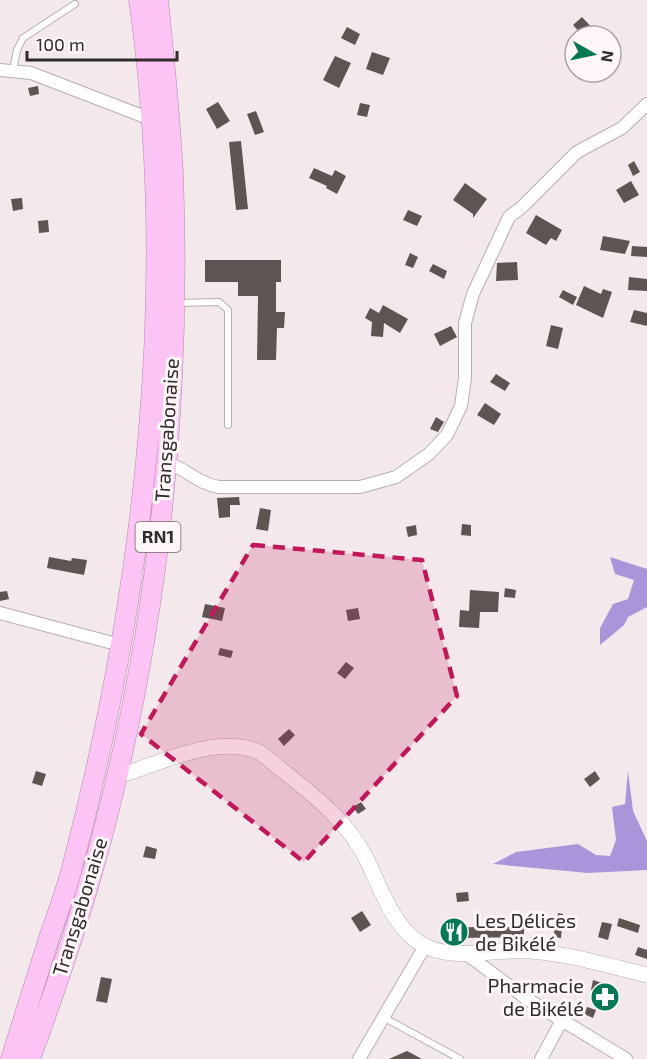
<svg xmlns="http://www.w3.org/2000/svg" width="647" height="1059" viewBox="0 0 647 1059" font-family="'Exo 2',sans-serif">
<rect width="100%" height="100%" fill="#f3e8eb"/>
<!-- water -->
<path fill="#aa95da" d="M 610,557 L 647,569 L 647,607 L 628,617 L 624,625 L 600,645 L 600,628 L 613,604 L 628,599 L 634,580 L 615,574 Z
M 628,771 L 633,811 L 647,841 L 647,870 L 588,873 L 493,864 L 516,852 L 578,844 L 596,855 L 610,856 L 616,840 L 612,807 L 625,804 Z"/>
<!-- building -->
<path fill="#5e5553" d="M 582,17 L 595,31 L 589,36 L 583,36 L 573,25 Z
M 347,27 L 360,34 L 355,45 L 341,38 Z
M 372,52 L 390,58 L 383,75 L 366,69 Z
M 335,56 L 351,63 L 339,88 L 323,80 Z
M 38,86 L 39,94 L 30,96 L 28,88 Z
M 218,102 L 230,121 L 217,129 L 206,109 Z
M 360,103 L 370,105 L 367,117 L 357,115 Z
M 256,111 L 264,132 L 255,135 L 247,114 Z
M 241,141 L 248,209 L 236,210 L 229,142 Z
M 634,161 L 640,172 L 633,176 L 628,165 Z
M 314,168 L 332,176 L 335,170 L 346,176 L 337,194 L 326,188 L 327,186 L 309,178 Z
M 631,181 L 639,195 L 624,203 L 616,190 Z
M 465,183 L 487,199 L 473,218 L 473,214 L 453,200 Z
M 22,198 L 23,209 L 13,211 L 11,199 Z
M 408,210 L 422,216 L 417,226 L 403,220 Z
M 536,215 L 562,230 L 556,241 L 551,238 L 546,245 L 526,233 Z
M 48,220 L 49,232 L 39,233 L 38,221 Z
M 603,236 L 630,241 L 625,254 L 600,250 Z
M 632,246 L 647,247 L 647,257 L 631,256 Z
M 410,253 L 418,257 L 413,268 L 405,265 Z
M 205,260 L 281,260 L 281,282 L 276,282 L 276,312 L 285,312 L 284,328 L 277,328 L 276,360 L 257,360 L 258,296 L 238,296 L 238,282 L 205,282 Z
M 517,262 L 518,280 L 496,281 L 497,263 Z
M 433,264 L 447,271 L 444,279 L 429,271 Z
M 629,277 L 647,279 L 647,291 L 628,290 Z
M 584,286 L 601,294 L 603,289 L 612,292 L 603,318 L 576,305 Z
M 563,290 L 577,297 L 573,305 L 559,297 Z
M 383,305 L 408,319 L 400,333 L 384,323 L 383,337 L 371,336 L 372,322 L 365,318 L 370,308 L 379,313 Z
M 634,310 L 647,313 L 647,326 L 630,322 Z
M 551,325 L 563,328 L 558,349 L 546,346 Z
M 451,326 L 457,337 L 440,346 L 434,334 Z
M 496,374 L 510,383 L 505,391 L 490,382 Z
M 485,403 L 501,414 L 494,425 L 477,415 Z
M 436,417 L 444,422 L 438,432 L 430,429 Z
M 239,497 L 240,505 L 230,505 L 230,517 L 219,518 L 217,498 Z
M 260,508 L 271,510 L 268,531 L 256,529 Z
M 462,524 L 471,525 L 471,536 L 461,535 Z
M 416,525 L 417,535 L 408,537 L 406,527 Z
M 49,557 L 71,561 L 72,558 L 87,560 L 84,575 L 47,568 Z
M 505,588 L 516,590 L 515,598 L 504,597 Z
M 470,590 L 499,592 L 498,612 L 480,612 L 479,628 L 459,627 L 460,610 L 469,611 Z
M 7,591 L 9,599 L 0,601 L 0,592 Z
M 205,604 L 225,608 L 222,621 L 202,617 Z
M 358,608 L 360,619 L 348,621 L 346,610 Z
M 220,648 L 233,651 L 231,658 L 218,655 Z
M 346,662 L 354,668 L 345,679 L 337,673 Z
M 289,729 L 295,735 L 284,746 L 278,739 Z
M 36,771 L 46,774 L 42,786 L 32,783 Z
M 595,771 L 600,779 L 590,787 L 584,779 Z
M 361,802 L 366,809 L 358,814 L 353,807 Z
M 146,846 L 157,849 L 155,859 L 143,857 Z
M 468,892 L 469,901 L 457,902 L 456,893 Z
M 362,911 L 371,925 L 360,932 L 351,918 Z
M 558,913 L 563,914 L 561,938 L 553,937 Z
M 619,918 L 640,925 L 638,933 L 617,926 Z
M 602,922 L 612,924 L 608,940 L 598,937 Z
M 477,927 L 524,927 L 524,937 L 456,938 L 455,941 L 446,941 L 446,928 Z
M 638,947 L 647,950 L 647,959 L 635,955 Z
M 101,977 L 112,979 L 107,1003 L 96,1001 Z
M 593,980 L 617,988 L 610,1007 L 595,1001 L 598,992 L 591,990 Z
M 587,1007 L 596,1010 L 593,1018 L 584,1014 Z
M 407,1051 L 422,1059 L 389,1059 Z"/>
<g fill="none" stroke-linecap="round" stroke-linejoin="round">
<!-- service casing -->
<g stroke="#b8aeb0" stroke-width="8">
<path id="service" d="M 13,70 L 17,50 L 23,38 L 75,4
M 178,303 L 219,302 L 228,310 L 228,425
M 383,1017 L 460,1059"/>
</g>
<!-- minor casing -->
<g stroke="#b8aeb0" stroke-width="14">
<path id="minor" d="M 0,70 L 31,73 L 153,120
M 166,462 C 186,469 199,484 219,487 L 360,487 L 396,477 L 429,454 L 447,435 L 461,406 L 465,378 L 465,323 L 473,294 L 509,217 L 522,207 L 577,152 L 622,128 L 647,104
M 0,613 L 120,645
M 465,953 L 527,999 L 626,1059
M 359,1059 L 425,946
M 541,1059 L 562,1020"/>
</g>
<!-- tertiary casing -->
<g stroke="#b8aeb0" stroke-width="16">
<path id="tertiary" d="M 118,772 L 128,773 C 167,760 221,734 261,753 C 299,785 343,813 366,858 C 381,888 394,932 427,947 C 459,961 497,948 531,951 C 570,954 609,966 647,975"/>
</g>
<!-- trunk casing -->
<g stroke="#b386ad" stroke-width="21">
<path id="trunk" d="M 11,1059 C 24,1018 37,977 50,935 C 58,913 66,891 72,868 C 145,589 180,288 139,0
M 30,1059 C 59,980 87,899 107,817 C 161,607 181,388 173,173 C 170,115 164,57 158,0"/>
</g>
<!-- service -->
<use href="#service" stroke="#fff" stroke-width="6"/>
<!-- minor -->
<use href="#minor" stroke="#fff" stroke-width="12"/>
<!-- tertiary -->
<use href="#tertiary" stroke="#fff" stroke-width="15"/>
<!-- trunk -->
<use href="#trunk" stroke="#fbc4f4" stroke-width="20"/>
</g>
<!-- marked area -->
<path fill="#c2185b" fill-opacity="0.2" stroke="#c2185b" stroke-width="4.5" stroke-dasharray="12 8" stroke-linejoin="round" d="M 253,545 L 422,560 L 457,696 L 304,862 L 141,734 Z"/>
<!-- icons -->
<defs>
<g id="restaurant-disc" transform="scale(1.5)"><circle r="9.5" fill="#007956" stroke="#fff6f8"/><path d="M-5-6h1v4h1v-4h1v4h1v-4h1v5L-1.5 .5V6h-2V.5L-5-1ZM5-6V6H3V1.5H1.5Q1.5-4 5-6Z" fill="#fff"/></g>
<g id="pharmacy-disc" transform="scale(1.5)"><circle r="9.5" fill="#007956" stroke="#fff6f8"/><path d="M-2-6h4v4h4v4h-4v4h-4v-4h-4v-4h4Z" fill="#fff"/></g>
</defs>
<g fill-rule="evenodd">
<use href="#restaurant-disc" x="454" y="932"/>
<use href="#pharmacy-disc" x="605" y="997"/>
</g>
<g text-anchor="middle" stroke-width="6" stroke-linejoin="round" paint-order="stroke">
<!-- shield labels -->
<rect fill="#fff6f8" stroke="#6e696a" stroke-width="1.5" x="135.5" y="522" width="45" height="30" rx="4.5"/>
<g font-size="18" font-weight="bold" fill="#302c2d">
<text x="158" y="543">RN1</text>
</g>
<!-- street labels -->
<g font-size="20" fill="#302c2d" stroke="#fff6f8">
<text transform="translate(167 430) rotate(-86)" y="7">Transgabonaise</text>
<text transform="translate(80 907) rotate(-73)" y="7">Transgabonaise</text>
</g>
<!-- poi labels -->
<g font-size="20" fill="#302c2d" stroke="#fff6f8" text-anchor="start">
<text x="475" y="928">Les Délices<tspan x="475" dy="23">de Bikélé</tspan></text>
<text x="584" y="993" text-anchor="end">Pharmacie<tspan x="584" dy="23">de Bikélé</tspan></text>
</g>
</g>
<!-- north arrow -->
<g transform="translate(593 54) rotate(99)"><circle r="28" fill="#fff6f8" stroke="#aca5a7" stroke-width="1.5"/>
<path d="M0-4.5L10 22L0 15L-10 22Z" fill="#007956"/>
<text y="-9" font-size="16" font-weight="bold" text-anchor="middle" fill="#302c2d">N</text>
</g>
<!-- scale -->
<path d="M27 51v9h150v-9" fill="none" stroke="#302c2d" stroke-width="3"/>
<text x="36" y="51" font-size="18" fill="#302c2d" stroke="#fff6f8" stroke-width="4.5" paint-order="stroke">100 m</text>
</svg>
